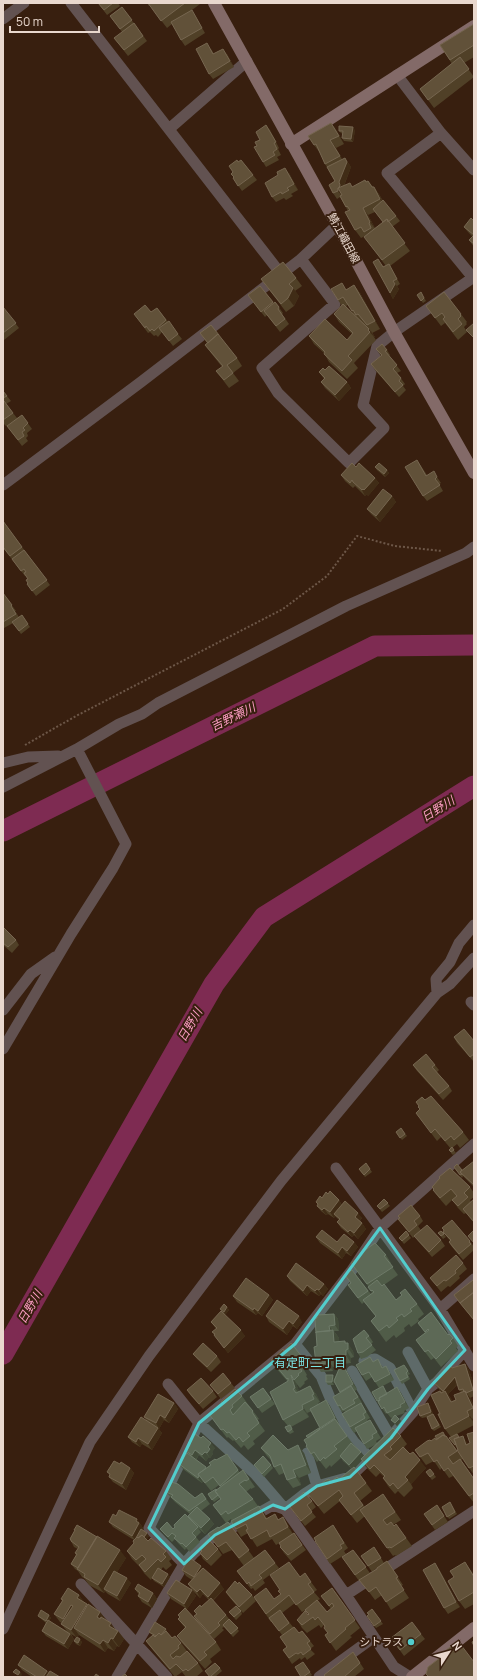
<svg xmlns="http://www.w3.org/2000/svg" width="477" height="1680" viewBox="0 0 477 1680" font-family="Manrope,'Noto Sans JP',sans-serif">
<rect width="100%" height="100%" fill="#381f0f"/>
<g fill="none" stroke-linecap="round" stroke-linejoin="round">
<!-- river -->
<path stroke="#7e2b52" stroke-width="21" d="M 3,831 L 375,646 L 474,645
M 3,1354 L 214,984 L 264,917 L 474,786"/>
<!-- path -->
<path stroke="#6d5748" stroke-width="2" stroke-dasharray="2 2" stroke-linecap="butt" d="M 25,745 L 76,716 L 283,609 L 327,576 L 357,536 L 395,546 L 442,551"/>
<!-- street -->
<path stroke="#625251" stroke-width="11" d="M 71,3 L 281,274
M 3,19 L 24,3
M 397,75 L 441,133 L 474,170
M 169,129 L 247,61
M 441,133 L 387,173 L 474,279
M 301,259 L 335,304 L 262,368 L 278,393 L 349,463 L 384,428 L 363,405 L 377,346 L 394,332 L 474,277
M 3,485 L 141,382 L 301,259 L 337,225
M 3,763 L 28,757 L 58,756
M 3,787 L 77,749 L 119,724 L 142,714 L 158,703 L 346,606 L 466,553 L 474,547
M 437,993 L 436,979 L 450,962 L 459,943 L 474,925
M 471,1002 L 474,1005
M 3,1010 L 31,974 L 55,957
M 3,1049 L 71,934 L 113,868 L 126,844 L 77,749
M 336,1168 L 440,1309 L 474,1366
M 440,1309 L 474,1279
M 295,1344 L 321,1376 L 340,1422 L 354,1442 L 370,1458
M 408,1352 L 428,1389
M 364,1361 L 375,1359 L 390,1368 L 413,1412
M 352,1371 L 391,1438
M 168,1384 L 199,1423 L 255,1474 L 285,1509 L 346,1595 L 394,1667 L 410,1677
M 386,1442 L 413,1412 L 428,1389 L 437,1382 L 465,1350
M 307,1453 L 317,1486
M 285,1509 L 303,1495 L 317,1486 L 350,1477 L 374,1454
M 184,1564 L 149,1528 L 199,1423 L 295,1344 L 352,1270 L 380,1228 L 474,1144
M 81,1584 L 167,1677
M 346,1595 L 474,1511
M 3,1629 L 90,1442 L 149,1356 L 281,1181 L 437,993 L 450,984 L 474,958
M 117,1677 L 184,1564 L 194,1553 L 215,1535 L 236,1526 L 273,1505 L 284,1509
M 319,1677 L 374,1637"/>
<!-- secondary -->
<path stroke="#836a68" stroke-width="12" d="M 214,3 L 337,225 L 394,332 L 474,473
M 291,144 L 474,26
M 412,1677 L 474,1628"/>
</g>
<!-- wall -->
<path fill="#504027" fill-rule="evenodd" d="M 98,3 L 118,3 L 120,6 L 107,15 Z
M 147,3 L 199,3 L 200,4 L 192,10 L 205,33 L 185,46 L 181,40 L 172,24 L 167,28 L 150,6 L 149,6 Z
M 122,7 L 147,41 L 128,56 L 114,38 L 122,32 L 110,16 Z
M 474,24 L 474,57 L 464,63 L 474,77 L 434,108 L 420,89 L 452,64 L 440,45 Z
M 211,49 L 214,54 L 227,54 L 234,67 L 213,79 L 209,74 Z
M 331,123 L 337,131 L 344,144 L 336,148 L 342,159 L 345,158 L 351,167 L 344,186 L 353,187 L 365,180 L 367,182 L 368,181 L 379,194 L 383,201 L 396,216 L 400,221 L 392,227 L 410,251 L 390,266 L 400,284 L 397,286 L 399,289 L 393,299 L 390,293 L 382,264 L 384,267 L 386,266 L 370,245 L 364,237 L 365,236 L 361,238 L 355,230 L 348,211 L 340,197 L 337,199 L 333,193 L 335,181 L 325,164 L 320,153 L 314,145 ZM 375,212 L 383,222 L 375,228 L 368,215 Z
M 266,125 L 270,130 L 279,148 L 278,149 L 281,155 L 277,157 L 279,160 L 266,167 L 263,162 L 257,146 L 260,140 Z
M 355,130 L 353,142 L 344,141 L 342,138 L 343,134 L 341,133 L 339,131 Z
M 241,160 L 257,180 L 242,191 L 233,178 L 234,177 L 233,172 L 238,162 Z
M 289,173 L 298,190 L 291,194 L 293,196 L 286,200 L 284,198 L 276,202 L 272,197 Z
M 474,221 L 474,247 L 469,240 L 473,237 L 468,232 L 464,227 Z
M 296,278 L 302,286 L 295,291 L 299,296 L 294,306 L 286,312 L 261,279 Z
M 354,285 L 360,293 L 380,329 L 372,333 L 371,331 L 375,337 L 374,337 L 376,340 L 354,363 L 358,368 L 347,379 L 329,362 L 324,353 L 314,344 L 309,336 L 347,340 L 352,334 L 339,322 L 334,314 L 342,306 L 338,300 L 347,289 ZM 348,305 L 354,315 L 346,306 Z
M 260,286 L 274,303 L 275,302 L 283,313 L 282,314 L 289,324 L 280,332 L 267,315 L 265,317 L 248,295 Z
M 421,292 L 426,301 L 423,303 L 417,295 Z
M 426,306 L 461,314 L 467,322 L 466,323 L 467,324 L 464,327 L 467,332 L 458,340 L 445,323 L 441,326 Z
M 3,307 L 19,328 L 4,340 L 3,338 Z
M 157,308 L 182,339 L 173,346 L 162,332 L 158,337 L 156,335 L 154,336 L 150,332 L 148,333 L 134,314 L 151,312 Z
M 200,333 L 237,358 L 242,366 L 233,373 L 239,381 L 229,388 L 216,371 L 222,367 L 211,353 L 205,345 L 207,343 Z
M 376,349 L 387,350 L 390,355 L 389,356 L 401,371 L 397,373 L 405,384 L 403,386 L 406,390 L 399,397 L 375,370 L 371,364 L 381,356 Z
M 325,370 L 347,382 L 351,388 L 339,401 L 325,388 L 321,382 L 324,379 L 319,372 Z
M 3,391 L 11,401 L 6,404 L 17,418 L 22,415 L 32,429 L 27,433 L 28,436 L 26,438 L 28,441 L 22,446 L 7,426 L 6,426 L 3,423 Z
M 417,460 L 427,475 L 437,477 L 441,483 L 439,484 L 443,491 L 427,501 L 423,496 Z
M 356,467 L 375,478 L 379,483 L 368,496 L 367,494 L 365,496 L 355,486 L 353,488 L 345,481 L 341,475 Z
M 375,467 L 387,470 L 389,473 L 385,477 L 377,470 Z
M 392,496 L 396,502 L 380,522 L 371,514 L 367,509 Z
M 3,521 L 50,585 L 36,596 L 27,584 L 28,583 L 28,579 L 26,575 L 25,576 L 3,548 Z
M 3,593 L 16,611 L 15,611 L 19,617 L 22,615 L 30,627 L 21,634 L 13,623 L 4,628 L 3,626 Z
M 3,927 L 16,940 L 19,945 L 12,953 L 3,945 Z
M 454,1037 L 474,1041 L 474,1062 L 457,1043 Z
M 413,1065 L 435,1065 L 439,1070 L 437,1072 L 449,1086 L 452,1091 L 443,1100 L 417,1071 Z
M 425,1100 L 463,1132 L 469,1140 L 460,1148 L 457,1144 L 452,1148 L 456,1153 L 453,1155 L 451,1153 L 451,1149 L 441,1137 L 437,1141 L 416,1113 L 420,1109 L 419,1106 L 416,1102 Z
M 401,1128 L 407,1136 L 402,1140 L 396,1132 Z
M 474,1161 L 474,1187 L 463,1176 L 462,1178 L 454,1167 L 462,1170 Z
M 359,1169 L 370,1169 L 372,1172 L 365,1177 Z
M 470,1187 L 474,1193 L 474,1197 L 470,1200 L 471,1202 L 474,1200 L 474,1223 L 466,1213 L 464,1214 L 458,1208 L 452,1200 L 446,1206 L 439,1198 L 433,1190 Z
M 322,1198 L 339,1200 L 342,1205 L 362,1218 L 360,1221 L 362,1223 L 366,1229 L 358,1239 L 354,1235 L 352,1237 L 341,1228 L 337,1222 L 339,1220 L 335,1216 L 334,1218 L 328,1214 L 326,1215 L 321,1211 L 317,1206 L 318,1205 L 316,1202 Z
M 384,1199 L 390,1206 L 382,1212 L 377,1206 Z
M 420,1216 L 423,1221 L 418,1226 L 421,1230 L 441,1240 L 445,1246 L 432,1257 L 418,1241 L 415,1236 L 413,1238 L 398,1219 Z
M 406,1231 L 411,1238 L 404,1244 L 399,1238 Z
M 443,1232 L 470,1241 L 474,1247 L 473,1248 L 474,1250 L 463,1260 L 452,1247 L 449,1242 L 450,1241 Z
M 438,1233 L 444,1234 L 446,1237 L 443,1239 Z
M 316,1237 L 337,1242 L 354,1242 L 358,1247 L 351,1256 L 346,1253 L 342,1259 L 320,1243 Z
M 386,1255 L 391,1263 L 390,1264 L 398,1275 L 384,1285 L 396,1300 L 417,1304 L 424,1314 L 418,1319 L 419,1321 L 411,1327 L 409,1324 L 404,1328 L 405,1331 L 396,1338 L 394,1335 L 386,1342 L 371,1321 L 376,1317 L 364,1302 L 362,1304 L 348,1285 L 351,1283 L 345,1275 L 352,1270 L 371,1294 L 372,1293 L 368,1286 L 351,1263 Z
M 463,1263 L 467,1269 L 459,1276 L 460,1278 L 450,1287 L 448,1286 L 441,1292 L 430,1278 Z
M 287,1276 L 324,1284 L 328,1289 L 323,1296 L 321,1294 L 319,1296 L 311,1291 L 307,1296 L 290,1281 Z
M 474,1281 L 474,1321 L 454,1295 Z
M 269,1295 L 273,1300 L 262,1316 L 258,1313 L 256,1315 L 237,1302 L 233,1296 Z
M 227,1307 L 229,1310 L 225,1315 L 222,1312 L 245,1336 L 228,1353 L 214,1335 L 212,1332 L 216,1329 L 211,1322 L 222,1312 L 220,1309 Z
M 334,1314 L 338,1319 L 339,1331 L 334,1331 L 339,1338 L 339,1341 L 346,1343 L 353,1351 L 354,1357 L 351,1358 L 351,1363 L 342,1364 L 357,1389 L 355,1391 L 362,1403 L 361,1403 L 370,1418 L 367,1420 L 368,1421 L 370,1420 L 381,1438 L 376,1441 L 377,1443 L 401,1436 L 407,1444 L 404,1447 L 410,1454 L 426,1468 L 411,1484 L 413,1488 L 404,1497 L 398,1491 L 395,1494 L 388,1486 L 383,1478 L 384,1477 L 380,1473 L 376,1477 L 366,1467 L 362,1460 L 355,1468 L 372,1491 L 360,1501 L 365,1507 L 383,1494 L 401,1520 L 393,1525 L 394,1526 L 396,1524 L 412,1546 L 396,1556 L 395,1555 L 393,1556 L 365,1516 L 357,1523 L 340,1501 L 324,1514 L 308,1494 L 331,1482 L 339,1479 L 352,1469 L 343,1461 L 341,1458 L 331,1467 L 330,1465 L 326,1469 L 319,1460 L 317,1462 L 306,1446 L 321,1429 L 312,1411 L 307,1413 L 309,1417 L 291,1427 L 294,1432 L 290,1434 L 288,1432 L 288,1426 L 283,1420 L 288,1382 L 276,1368 L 271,1360 L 284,1351 L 303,1358 L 309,1366 L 305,1369 L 304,1367 L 303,1368 L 307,1375 L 306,1376 L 308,1379 L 304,1382 L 305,1383 L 300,1388 L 296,1383 L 299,1392 L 310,1386 L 316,1394 L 320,1402 L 318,1403 L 319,1404 L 326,1400 L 330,1406 L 339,1424 L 338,1424 L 353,1444 L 364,1456 L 377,1444 L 367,1449 L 357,1431 L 354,1433 L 350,1427 L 345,1412 L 344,1411 L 342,1412 L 338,1406 L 340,1393 L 334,1382 L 334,1385 L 328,1385 L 326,1382 L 334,1377 L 334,1379 L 339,1369 L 337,1367 L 333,1367 L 333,1371 L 321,1372 L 316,1364 L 317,1346 L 317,1318 Z
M 266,1316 L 302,1322 L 297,1329 L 293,1326 L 287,1335 L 269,1322 Z
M 418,1323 L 448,1335 L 453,1338 L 458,1346 L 456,1348 L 458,1351 L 441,1367 L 434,1358 L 431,1360 L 416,1340 L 425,1333 Z
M 369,1336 L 373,1342 L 371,1344 L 376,1350 L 367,1357 L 361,1359 L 358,1353 L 353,1339 Z
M 193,1354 L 217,1356 L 221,1362 L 211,1372 L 197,1359 Z
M 374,1361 L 381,1365 L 383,1367 L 389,1371 L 394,1380 L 379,1388 L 372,1377 L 366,1381 L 362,1375 Z
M 450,1364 L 453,1368 L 465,1364 L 469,1370 L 474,1385 L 474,1396 L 470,1398 L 474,1406 L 474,1418 L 472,1419 L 474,1422 L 474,1425 L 457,1434 L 459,1437 L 468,1444 L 470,1443 L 474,1432 L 474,1475 L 457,1450 L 458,1450 L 457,1448 L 449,1438 L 451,1437 L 445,1429 L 440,1414 L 440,1391 L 441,1392 L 442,1392 L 437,1387 L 433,1382 ZM 458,1384 L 459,1390 L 461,1392 L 456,1400 L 452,1401 L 448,1394 Z
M 406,1368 L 410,1374 L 408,1375 L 410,1379 L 402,1384 L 400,1381 Z
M 231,1383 L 235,1388 L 221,1399 L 210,1385 Z
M 383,1386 L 387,1394 L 397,1387 L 401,1393 L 409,1408 L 404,1411 L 405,1413 L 396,1416 L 401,1421 L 397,1426 L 391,1420 L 393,1417 L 391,1418 L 387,1413 L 386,1414 L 379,1404 L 377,1401 Z
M 263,1388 L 275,1404 L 262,1413 L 250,1397 Z
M 187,1390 L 213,1391 L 217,1397 L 203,1409 L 191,1396 Z
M 242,1396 L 259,1419 L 257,1420 L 265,1431 L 253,1441 L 255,1444 L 248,1450 L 244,1445 L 241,1448 L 234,1440 L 233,1441 L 228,1437 L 227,1438 L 209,1414 Z
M 174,1403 L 178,1409 L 169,1423 L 164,1420 L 159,1429 L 158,1428 L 162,1433 L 152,1450 L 142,1444 L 140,1447 L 132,1442 L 128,1437 L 148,1422 L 144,1417 Z
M 428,1403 L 430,1406 L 433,1414 L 435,1417 L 441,1427 L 434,1431 L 432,1429 L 427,1417 L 422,1418 L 420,1416 Z
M 446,1436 L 463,1459 L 461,1460 L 474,1479 L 474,1503 L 453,1476 L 449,1478 L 442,1468 L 440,1470 L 434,1461 L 426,1465 L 415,1450 L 431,1441 Z
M 188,1444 L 215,1448 L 212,1452 L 213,1454 L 210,1458 L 209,1457 L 206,1461 L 199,1455 L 196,1460 L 206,1468 L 216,1460 L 227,1454 L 240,1473 L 243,1470 L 255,1487 L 251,1489 L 251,1488 L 246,1492 L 253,1499 L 258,1506 L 259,1506 L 267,1518 L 279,1519 L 283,1517 L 288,1525 L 293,1534 L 294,1533 L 306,1550 L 291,1561 L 284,1553 L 280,1547 L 281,1546 L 281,1542 L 276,1545 L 272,1539 L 257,1547 L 248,1533 L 241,1537 L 236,1529 L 231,1519 L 226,1523 L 213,1505 L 221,1500 L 220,1498 L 214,1502 L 208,1494 L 217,1490 L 220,1487 L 219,1485 L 211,1491 L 203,1481 L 202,1483 L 183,1469 L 179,1464 L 187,1453 L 186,1451 L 189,1446 Z
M 261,1448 L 288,1450 L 304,1453 L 311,1473 L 299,1478 L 301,1485 L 293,1488 L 287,1480 L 284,1473 L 279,1475 L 274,1467 L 271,1460 L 267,1456 Z
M 120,1464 L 130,1468 L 134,1473 L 126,1490 L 113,1482 L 109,1477 L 110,1475 L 107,1472 Z
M 254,1465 L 271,1465 L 273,1468 L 264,1477 Z
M 430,1469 L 436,1477 L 432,1480 L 426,1472 Z
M 166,1492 L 195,1498 L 202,1493 L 210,1504 L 201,1511 L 210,1519 L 214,1524 L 205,1534 L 198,1528 L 201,1532 L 196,1537 L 200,1542 L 190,1552 L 186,1548 L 185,1550 L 178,1543 L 175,1539 L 172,1542 L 164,1534 L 160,1529 L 173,1529 L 175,1527 L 174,1525 L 190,1520 L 188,1516 L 190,1514 L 175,1502 Z
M 312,1501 L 316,1507 L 311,1511 L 316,1517 L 305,1526 L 290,1507 Z
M 450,1502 L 457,1514 L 449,1519 L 442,1507 Z
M 437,1505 L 448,1522 L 435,1530 L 424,1514 Z
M 137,1519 L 143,1528 L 142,1530 L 147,1533 L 149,1536 L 146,1540 L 148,1541 L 166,1551 L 172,1559 L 169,1561 L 172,1565 L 166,1570 L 163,1567 L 161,1570 L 170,1577 L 164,1587 L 154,1581 L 152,1578 L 151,1580 L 144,1573 L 140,1567 L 132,1559 L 127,1551 L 134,1543 L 133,1541 L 134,1540 L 113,1527 L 109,1522 Z
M 228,1522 L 254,1558 L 265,1550 L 279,1568 L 263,1580 L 265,1583 L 255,1591 L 253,1588 L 251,1589 L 237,1571 L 244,1566 L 232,1550 L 223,1554 L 208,1534 L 219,1528 Z
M 333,1525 L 348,1548 L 344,1551 L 346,1554 L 330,1564 L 315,1541 Z
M 74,1530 L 126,1558 L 117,1572 L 131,1583 L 120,1601 L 108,1594 L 105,1591 L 104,1593 L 89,1585 L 85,1579 L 82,1577 L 78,1571 L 75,1569 L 71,1564 L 76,1555 L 75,1553 L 78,1549 L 74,1547 L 70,1539 L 75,1531 Z
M 374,1547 L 384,1563 L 387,1561 L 403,1585 L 401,1586 L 409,1598 L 391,1610 L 382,1595 L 375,1600 L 360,1580 L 359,1581 L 342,1557 L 353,1550 L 370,1573 L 363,1578 L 377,1569 L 377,1568 L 372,1572 L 368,1566 Z
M 199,1548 L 218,1549 L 222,1555 L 211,1566 L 203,1559 L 200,1553 L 201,1551 Z
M 465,1562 L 474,1575 L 474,1604 L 465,1609 L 459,1601 L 454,1577 Z
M 202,1569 L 224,1589 L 213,1601 L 226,1615 L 239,1631 L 233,1637 L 224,1627 L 222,1628 L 224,1630 L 214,1639 L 197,1622 L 194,1616 L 196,1614 L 194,1611 L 201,1607 L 209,1600 L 203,1594 L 200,1598 L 192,1590 L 188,1584 L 192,1580 L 186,1576 L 182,1570 Z
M 439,1569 L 460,1607 L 448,1614 L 444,1608 Z
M 300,1577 L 311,1582 L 317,1590 L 314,1592 L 320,1599 L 317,1601 L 327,1612 L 331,1609 L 321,1596 L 332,1588 L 360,1628 L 350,1636 L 352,1637 L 336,1651 L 325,1635 L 328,1633 L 324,1625 L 321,1628 L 319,1625 L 307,1633 L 302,1628 L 297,1620 L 309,1614 L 306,1610 L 302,1612 L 295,1603 L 282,1613 L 293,1627 L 299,1633 L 302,1631 L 314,1646 L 310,1649 L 315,1654 L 307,1660 L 305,1657 L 301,1660 L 300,1658 L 292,1664 L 283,1650 L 287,1647 L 282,1635 L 272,1621 L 271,1622 L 254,1597 L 274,1599 L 281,1594 Z
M 135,1589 L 153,1593 L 157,1599 L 152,1608 L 142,1602 L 138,1596 L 139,1595 Z
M 192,1590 L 196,1596 L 187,1609 L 171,1599 L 167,1593 Z
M 226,1592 L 252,1595 L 256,1601 L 243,1613 L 230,1598 Z
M 79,1595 L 84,1603 L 88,1605 L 100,1612 L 106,1620 L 116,1630 L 118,1631 L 124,1639 L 119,1647 L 117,1646 L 114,1651 L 108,1648 L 105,1652 L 79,1635 L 77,1637 L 82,1642 L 80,1646 L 76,1644 L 74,1641 L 76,1637 L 71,1634 L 74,1639 L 68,1649 L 46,1636 L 42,1631 L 46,1623 L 40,1618 L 38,1616 L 49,1615 L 51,1618 L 49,1621 L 67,1631 L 61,1624 L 62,1623 L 60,1622 L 54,1614 L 62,1601 L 61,1599 Z
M 372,1609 L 383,1624 L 376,1628 L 367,1616 L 369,1614 Z
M 241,1611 L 242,1614 L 236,1620 L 229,1612 Z
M 178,1615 L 216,1642 L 221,1650 L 210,1659 L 212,1662 L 205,1669 L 182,1643 L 177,1636 L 185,1628 L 178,1619 L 180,1617 Z
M 166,1629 L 167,1632 L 172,1638 L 181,1643 L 187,1651 L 198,1663 L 203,1671 L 196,1677 L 186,1677 L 182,1672 L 175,1677 L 152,1649 L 146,1641 L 153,1635 L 151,1634 L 149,1632 Z
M 421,1634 L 425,1639 L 404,1656 L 391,1638 Z
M 353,1652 L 364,1669 L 354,1677 L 326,1677 Z
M 303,1662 L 312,1675 L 309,1677 L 301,1677 Z
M 18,1665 L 47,1671 L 49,1672 L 60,1677 L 32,1677 L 22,1670 Z
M 220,1668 L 222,1671 L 215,1677 L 210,1677 L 205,1671 Z"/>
<!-- shaded-wall -->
<path fill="#402c16" d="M 223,49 L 227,54 L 234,67 L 230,61 Z
M 331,123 L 337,131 L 344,144 L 339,136 Z
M 266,125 L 270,130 L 279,148 L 276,142 Z
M 353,127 L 355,130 L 353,142 L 351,139 Z
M 330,140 L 336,148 L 345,164 Z
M 345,158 L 351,167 L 343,188 L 342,196 L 338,191 L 339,182 Z
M 285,168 L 289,173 L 298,190 L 294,184 Z
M 374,187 L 379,194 L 385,207 L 380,199 Z
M 363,208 L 368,215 L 376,230 L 370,222 Z
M 393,281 L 399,289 L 393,299 L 390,293 Z
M 354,285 L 360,293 L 380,329 L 375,321 Z
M 293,288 L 299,296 L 294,306 L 288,298 Z
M 369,329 L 375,337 L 374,337 L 368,330 Z
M 347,382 L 351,388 L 339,401 L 335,395 Z
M 387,470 L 389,473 L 385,477 L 384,474 Z
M 375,478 L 379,483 L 368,496 L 364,490 Z
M 363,489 L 367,494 L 365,496 L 362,490 Z
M 392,496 L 396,502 L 380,522 L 376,516 Z
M 339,1200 L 342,1206 L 334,1214 L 335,1216 L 334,1218 L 330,1212 Z
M 324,1208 L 328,1214 L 326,1215 L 322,1210 Z
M 358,1213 L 362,1218 L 359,1222 L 355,1217 Z
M 362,1223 L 366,1229 L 358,1239 L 354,1233 Z
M 350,1230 L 354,1235 L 352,1237 L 348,1232 Z
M 354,1242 L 358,1247 L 351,1256 L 347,1251 Z
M 342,1247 L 346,1253 L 342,1259 L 338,1253 Z
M 324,1284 L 328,1289 L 323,1296 L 319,1290 Z
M 307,1285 L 311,1291 L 307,1296 L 303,1291 Z
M 317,1289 L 321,1294 L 319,1296 L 315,1291 Z
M 269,1295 L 273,1300 L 262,1316 L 258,1311 Z
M 227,1307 L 229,1310 L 225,1315 L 224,1312 Z
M 254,1308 L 258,1313 L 256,1315 L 253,1310 Z
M 334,1314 L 338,1319 L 339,1331 L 335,1325 Z
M 299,1316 L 302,1322 L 297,1329 L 293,1324 Z
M 289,1321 L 293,1326 L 287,1335 L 283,1329 Z
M 329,1326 L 333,1331 L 330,1332 Z
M 241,1330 L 245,1336 L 228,1353 L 224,1348 Z
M 333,1330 L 339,1338 L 340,1350 L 334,1342 Z
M 345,1341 L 348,1346 L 348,1343 L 353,1351 L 354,1357 L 345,1343 Z
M 346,1350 L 351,1358 L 351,1363 L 346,1355 Z
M 335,1356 L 341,1364 L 341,1366 L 336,1358 Z
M 327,1359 L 333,1367 L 333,1371 L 327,1363 Z
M 342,1363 L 345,1368 L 357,1389 L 353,1384 Z
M 465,1364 L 469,1370 L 474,1385 L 474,1391 Z
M 386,1366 L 389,1371 L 394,1380 L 390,1374 Z
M 291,1375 L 296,1383 L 301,1396 L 295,1388 Z
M 333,1375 L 334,1377 L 334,1385 L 332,1382 Z
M 455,1377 L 459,1382 L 448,1394 L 451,1398 L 456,1410 L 443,1391 Z
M 310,1386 L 316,1394 L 320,1402 L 314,1394 Z
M 397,1387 L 401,1393 L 409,1408 L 405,1402 Z
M 465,1391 L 471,1399 L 474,1406 L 474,1409 Z
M 326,1400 L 330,1406 L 339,1424 L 335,1418 Z
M 174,1403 L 178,1409 L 169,1423 L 165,1418 Z
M 428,1403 L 430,1406 L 433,1415 L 431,1412 Z
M 302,1405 L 307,1413 L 309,1417 L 303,1409 Z
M 467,1411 L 472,1419 L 474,1423 L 469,1416 Z
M 160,1415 L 164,1420 L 159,1429 L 156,1423 Z
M 399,1419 L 401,1421 L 397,1426 L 395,1423 Z
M 158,1428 L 162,1433 L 152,1450 L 148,1444 Z
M 463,1436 L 468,1444 L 466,1445 Z
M 138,1438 L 142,1444 L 140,1447 L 136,1442 Z
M 211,1443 L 215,1448 L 212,1452 L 213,1454 L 210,1458 L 207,1453 L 208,1447 Z
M 298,1445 L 304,1453 L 311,1473 L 306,1465 Z
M 195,1450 L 199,1455 L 195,1460 L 192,1455 Z
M 205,1452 L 209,1457 L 206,1461 L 202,1455 Z
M 361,1452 L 365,1457 L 353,1470 L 349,1465 Z
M 420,1460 L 426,1468 L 411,1484 L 405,1477 Z
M 130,1468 L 134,1473 L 126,1490 L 122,1484 Z
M 293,1470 L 299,1478 L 301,1485 L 296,1477 Z
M 199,1476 L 203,1481 L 202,1483 L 198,1478 Z
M 259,1506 L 265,1514 L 272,1527 L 266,1519 Z
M 283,1517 L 288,1525 L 294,1535 L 288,1527 Z
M 137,1519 L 143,1528 L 136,1541 L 132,1536 L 136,1521 Z
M 210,1519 L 214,1524 L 205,1534 L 201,1528 Z
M 147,1533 L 149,1536 L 144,1544 L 142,1541 Z
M 120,1550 L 126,1558 L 106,1590 L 104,1589 L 105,1591 L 104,1593 L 98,1585 Z
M 435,1563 L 439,1569 L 460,1607 L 456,1602 Z
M 201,1566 L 205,1572 L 194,1577 Z
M 168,1574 L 170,1577 L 164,1587 L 162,1584 Z
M 127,1578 L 131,1583 L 120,1601 L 117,1596 Z
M 220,1583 L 224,1589 L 211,1602 L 208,1597 Z
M 200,1589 L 203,1594 L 200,1598 L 197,1592 Z
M 192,1590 L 196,1596 L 187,1609 L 184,1604 Z
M 153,1593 L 157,1599 L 152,1608 L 148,1602 Z
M 79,1595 L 85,1603 L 77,1598 Z
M 87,1604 L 93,1612 L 74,1628 L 79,1635 L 77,1638 L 71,1630 Z
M 71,1605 L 77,1613 L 68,1627 L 63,1619 Z
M 100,1612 L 106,1620 L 102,1625 L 97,1617 Z
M 49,1615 L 51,1618 L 47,1623 L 46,1621 Z
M 111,1623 L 116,1631 L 109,1626 Z
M 118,1631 L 124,1639 L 119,1647 L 113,1639 Z
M 70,1634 L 74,1639 L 68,1649 L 64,1644 Z
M 111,1638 L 117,1646 L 114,1651 L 108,1643 Z
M 80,1639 L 82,1642 L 80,1646 L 78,1643 Z
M 103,1640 L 108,1648 L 105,1652 L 100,1644 Z
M 47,1671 L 51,1676 L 51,1677 L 43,1677 Z
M 20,1672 L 22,1674 L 21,1677 L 19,1677 L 18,1675 Z"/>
<!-- building -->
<path fill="#615139" stroke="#766650" d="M 98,3 L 113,3 L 104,10 Z
M 148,3 L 185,3 L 161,21 Z
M 122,7 L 132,20 L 120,29 L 110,16 Z
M 192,10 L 202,28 L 181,40 L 171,22 Z
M 134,23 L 143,36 L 124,50 L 114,38 Z
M 474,24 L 474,45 L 450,60 L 440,45 Z
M 207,43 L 213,54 L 223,49 L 230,61 L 209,74 L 196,49 Z
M 460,57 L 469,69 L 428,100 L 420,89 Z
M 331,123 L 339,136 L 330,140 L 340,156 L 325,164 L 316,144 L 314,145 L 308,136 Z
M 266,125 L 276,142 L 274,143 L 277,149 L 273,152 L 275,155 L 263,162 L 254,147 L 257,146 L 255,142 L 260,140 L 256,132 Z
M 339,126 L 353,127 L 351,139 L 342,138 L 343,131 L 339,131 Z
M 345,158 L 347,162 L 339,182 L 340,185 L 339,188 L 338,188 L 338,191 L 333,193 L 329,185 L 335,181 L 327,167 Z
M 237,160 L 238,162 L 241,160 L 253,175 L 238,186 L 233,178 L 234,177 L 231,174 L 233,172 L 229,166 Z
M 285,168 L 294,184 L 287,188 L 289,190 L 282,194 L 281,192 L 272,197 L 265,183 L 278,175 L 277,172 Z
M 365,180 L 366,182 L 368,181 L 372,187 L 374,187 L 380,199 L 363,208 L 370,222 L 369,223 L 371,228 L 364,232 L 361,227 L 355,230 L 345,212 L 350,210 L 347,206 L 346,207 L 340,196 L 342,195 L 338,188 L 350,183 L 352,187 Z
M 383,200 L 396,216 L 388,222 L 387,219 L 383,222 L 373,209 Z
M 471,218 L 474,221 L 474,244 L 469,240 L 474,235 L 464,227 Z
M 387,219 L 405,243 L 382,260 L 364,237 Z
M 378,259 L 383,267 L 389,264 L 397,279 L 393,281 L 395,284 L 390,293 L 373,262 Z
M 283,262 L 296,278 L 289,284 L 293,288 L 288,298 L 281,304 L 261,279 Z
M 342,283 L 346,290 L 354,285 L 375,321 L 367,325 L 358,314 L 356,315 L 353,310 L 352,311 L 343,297 L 338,300 L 331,289 Z
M 260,286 L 273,302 L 261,312 L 248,295 Z
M 421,292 L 424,298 L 421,301 L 417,295 Z
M 444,292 L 461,314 L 460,315 L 461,316 L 458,319 L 462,324 L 453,332 L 443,319 L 445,317 L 442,313 L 435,318 L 426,306 Z
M 275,302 L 279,307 L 278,309 L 285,319 L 276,326 L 264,311 Z
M 343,304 L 369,329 L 368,330 L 370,332 L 348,356 L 352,360 L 342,371 L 324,354 L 325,352 L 309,336 L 325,319 L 347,340 L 353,333 L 334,314 Z
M 145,305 L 151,312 L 157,308 L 166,320 L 154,331 L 152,329 L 150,331 L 146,326 L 145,328 L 134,314 Z
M 3,307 L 16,323 L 3,333 Z
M 169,321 L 178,334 L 169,341 L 159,328 Z
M 474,323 L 474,338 L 466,330 Z
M 211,325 L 219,335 L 218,334 L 208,343 L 200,333 Z
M 218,334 L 237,358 L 227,365 L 233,373 L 224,380 L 216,371 L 223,366 L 205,345 Z
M 382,344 L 387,350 L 385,351 L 397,365 L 393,369 L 401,378 L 399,381 L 403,385 L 395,392 L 371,364 L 382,355 L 376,349 Z
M 329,366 L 347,382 L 335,395 L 321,382 L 325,378 L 319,372 L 323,368 L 325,370 Z
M 3,391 L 7,396 L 3,398 Z
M 4,401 L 13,413 L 3,420 L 3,402 Z
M 22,415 L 28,423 L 23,428 L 25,430 L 22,432 L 24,436 L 18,440 L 7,426 Z
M 417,460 L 426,476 L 434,471 L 437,477 L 435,479 L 440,485 L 423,496 L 405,467 Z
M 352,463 L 356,467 L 359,463 L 375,478 L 364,490 L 363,489 L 362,490 L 353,482 L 352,480 L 350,483 L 341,475 Z
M 379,463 L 387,470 L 384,474 L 375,467 Z
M 383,489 L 392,496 L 376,516 L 367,509 Z
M 3,521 L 22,547 L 10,556 L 3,547 L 3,542 L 4,541 L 3,540 Z
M 24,550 L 47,580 L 32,591 L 27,584 L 28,583 L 26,580 L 28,579 L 24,573 L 26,572 L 24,569 L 21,571 L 12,559 Z
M 3,593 L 12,605 L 11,606 L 16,614 L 3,622 Z
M 22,615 L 28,624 L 19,631 L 12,622 Z
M 3,927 L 16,940 L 8,947 L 3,943 Z
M 464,1029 L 474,1041 L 474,1054 L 470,1057 L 454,1037 Z
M 426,1054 L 435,1065 L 432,1067 L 449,1086 L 439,1094 L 413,1065 Z
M 431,1096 L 463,1132 L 454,1140 L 451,1136 L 445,1141 L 435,1129 L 431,1133 L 416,1113 L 420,1109 L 418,1107 L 419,1106 L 416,1102 L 422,1097 L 425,1100 Z
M 401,1128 L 405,1134 L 400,1138 L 396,1132 Z
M 452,1147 L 454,1150 L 451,1152 L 449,1150 Z
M 474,1161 L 474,1185 L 460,1172 Z
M 366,1163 L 370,1169 L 364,1175 L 359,1169 Z
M 457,1164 L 462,1170 L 460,1172 L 462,1174 L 460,1175 L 454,1167 Z
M 450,1168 L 470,1187 L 464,1193 L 468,1197 L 458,1206 L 452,1200 L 457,1196 L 451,1189 L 440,1198 L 433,1190 L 434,1189 L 432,1187 L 440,1178 L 439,1177 Z
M 330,1191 L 339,1200 L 330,1212 L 324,1208 L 322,1210 L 317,1206 L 318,1204 L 316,1202 L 320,1196 L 322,1198 L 326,1192 L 328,1194 Z
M 384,1199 L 388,1203 L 380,1209 L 377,1206 Z
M 474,1199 L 474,1222 L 463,1209 Z
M 345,1201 L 358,1213 L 355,1217 L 362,1223 L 354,1233 L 350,1230 L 348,1232 L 337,1222 L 340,1219 L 334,1214 Z
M 411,1205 L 420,1216 L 414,1221 L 417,1225 L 409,1232 L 398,1219 L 400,1218 L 398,1216 Z
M 452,1220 L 470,1241 L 469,1242 L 471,1244 L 459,1254 L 449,1242 L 451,1240 L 443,1232 L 444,1230 L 442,1228 Z
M 427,1225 L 441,1240 L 429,1252 L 414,1236 Z
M 322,1230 L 337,1242 L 344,1234 L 354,1242 L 347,1251 L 342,1247 L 338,1253 L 316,1237 Z
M 474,1230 L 474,1243 L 468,1236 Z
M 406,1231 L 409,1235 L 402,1241 L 399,1238 Z
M 441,1231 L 444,1234 L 441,1236 L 438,1233 Z
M 375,1243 L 386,1255 L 384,1256 L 393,1267 L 367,1284 L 351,1263 L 361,1255 L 360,1254 Z
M 456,1255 L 463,1263 L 455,1271 L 456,1273 L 446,1281 L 444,1280 L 437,1286 L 430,1278 Z
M 296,1263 L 324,1284 L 319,1290 L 317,1289 L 315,1291 L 307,1285 L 303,1291 L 287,1276 Z
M 352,1270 L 368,1291 L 358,1298 L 348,1285 L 351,1283 L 345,1275 Z
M 246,1278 L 269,1295 L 258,1311 L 254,1308 L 253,1310 L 233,1296 Z
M 377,1280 L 382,1286 L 384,1284 L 396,1300 L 402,1295 L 400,1293 L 405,1289 L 417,1304 L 410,1309 L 412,1311 L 404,1317 L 402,1314 L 396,1318 L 398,1320 L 389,1328 L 387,1325 L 379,1331 L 371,1321 L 376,1316 L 363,1300 L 374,1292 L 372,1290 L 371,1291 L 368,1287 Z
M 473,1280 L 474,1281 L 474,1292 L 460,1303 L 454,1295 Z
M 474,1292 L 474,1320 L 460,1303 Z
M 277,1300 L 299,1316 L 293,1324 L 289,1321 L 283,1329 L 266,1316 Z
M 224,1304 L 227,1307 L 224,1312 L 220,1309 Z
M 221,1311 L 241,1330 L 224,1348 L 214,1335 L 215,1334 L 212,1332 L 217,1328 L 211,1322 Z
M 431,1312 L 448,1335 L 449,1334 L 453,1338 L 450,1341 L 452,1343 L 436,1359 L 428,1350 L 425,1352 L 416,1340 L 429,1330 L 428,1329 L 425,1332 L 418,1323 Z
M 334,1314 L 335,1325 L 329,1326 L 330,1331 L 316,1332 L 316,1333 L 315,1319 L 317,1318 L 317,1315 Z
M 333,1330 L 334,1342 L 345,1341 L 345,1343 L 348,1343 L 348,1349 L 346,1350 L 346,1355 L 335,1356 L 336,1358 L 327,1359 L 327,1363 L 316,1364 L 314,1347 L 317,1346 L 316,1332 Z
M 364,1330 L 369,1336 L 366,1338 L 372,1345 L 363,1352 L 358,1353 L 353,1339 Z
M 203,1343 L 217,1356 L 207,1367 L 193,1354 Z
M 291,1343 L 303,1358 L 299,1361 L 298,1360 L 297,1361 L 302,1367 L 300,1368 L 302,1371 L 298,1374 L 299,1375 L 294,1380 L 291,1375 L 295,1388 L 293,1389 L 296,1393 L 310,1386 L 314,1394 L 312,1395 L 314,1399 L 302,1405 L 303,1409 L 283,1420 L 270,1392 L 288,1381 L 288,1378 L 287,1379 L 271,1360 L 283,1349 L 284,1351 Z
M 370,1357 L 373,1362 L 378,1359 L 382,1368 L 386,1366 L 390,1374 L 375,1382 L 369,1372 L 362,1375 L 356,1365 Z
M 342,1363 L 353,1384 L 340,1392 L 334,1381 L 339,1369 L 336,1366 Z
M 450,1364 L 452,1368 L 465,1364 L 473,1390 L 466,1393 L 465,1391 L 464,1392 L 463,1389 L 459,1390 L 455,1377 L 443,1391 L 433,1382 Z
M 404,1365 L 408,1371 L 406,1373 L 408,1377 L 400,1381 L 394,1370 Z
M 223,1373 L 231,1383 L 218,1394 L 210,1385 Z
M 326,1375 L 333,1375 L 332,1382 L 326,1382 Z
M 201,1378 L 213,1391 L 199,1404 L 187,1390 Z
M 351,1386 L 358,1397 L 353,1400 L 355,1403 L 343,1410 L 340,1405 L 338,1406 L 333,1397 Z
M 383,1386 L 387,1394 L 379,1398 L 380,1400 L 377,1401 L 372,1392 Z
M 397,1387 L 405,1402 L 400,1405 L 401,1407 L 387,1413 L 384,1407 L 382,1409 L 378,1402 L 380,1400 L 379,1398 Z
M 263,1388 L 271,1399 L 258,1408 L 250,1397 Z
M 235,1389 L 242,1396 L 232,1405 L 233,1407 L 230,1410 L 233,1415 L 245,1402 L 253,1411 L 252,1412 L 259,1423 L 247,1433 L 250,1436 L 243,1442 L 239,1437 L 236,1440 L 229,1432 L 227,1433 L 223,1429 L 221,1430 L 209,1414 L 220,1404 L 221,1405 L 222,1404 L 221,1402 Z
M 440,1391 L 441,1393 L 445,1391 L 451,1402 L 456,1400 L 454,1395 L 465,1391 L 473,1408 L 467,1411 L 469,1416 L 445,1429 L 438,1414 L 440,1414 L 431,1395 Z
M 158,1394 L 174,1403 L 165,1418 L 160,1415 L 156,1423 L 144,1417 Z
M 326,1400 L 335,1418 L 320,1428 L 310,1409 Z
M 361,1403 L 366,1412 L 363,1414 L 365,1418 L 350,1427 L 342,1414 Z
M 428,1403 L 431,1412 L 420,1416 L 417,1407 Z
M 433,1414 L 439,1425 L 432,1429 L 427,1417 Z
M 395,1415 L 399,1419 L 395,1423 L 391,1420 Z
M 141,1417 L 158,1428 L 148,1444 L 138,1438 L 136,1442 L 128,1437 Z
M 335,1419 L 347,1436 L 334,1446 L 337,1449 L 325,1459 L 324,1457 L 320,1461 L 314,1452 L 311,1454 L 306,1446 L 307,1445 L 304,1440 Z
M 370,1420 L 377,1432 L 372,1435 L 373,1438 L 364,1444 L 355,1428 Z
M 290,1425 L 292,1429 L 288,1432 L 285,1427 Z
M 319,1428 L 320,1429 L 308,1438 L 306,1436 Z
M 393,1428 L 401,1436 L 390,1447 L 392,1449 L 384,1455 L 390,1460 L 403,1447 L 410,1454 L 413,1452 L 420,1460 L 405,1477 L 408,1480 L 398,1489 L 393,1483 L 390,1486 L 383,1478 L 385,1476 L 374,1465 L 370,1469 L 361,1459 Z
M 443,1432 L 445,1436 L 443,1435 L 437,1439 L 435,1436 Z
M 474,1432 L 474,1466 L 469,1468 L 457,1450 L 458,1450 L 454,1439 L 463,1436 L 466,1445 L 470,1443 L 467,1434 Z
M 195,1434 L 201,1438 L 203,1436 L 211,1443 L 208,1447 L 210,1449 L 207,1453 L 205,1452 L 202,1455 L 195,1450 L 192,1455 L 186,1451 L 190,1445 L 188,1444 Z
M 457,1434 L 459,1437 L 454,1439 L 456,1444 L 455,1445 L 449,1438 Z
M 273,1435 L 288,1450 L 298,1445 L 306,1465 L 293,1470 L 296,1477 L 287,1480 L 281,1464 L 274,1467 L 270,1456 L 261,1448 Z
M 443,1435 L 445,1436 L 446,1436 L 457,1451 L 448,1457 L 453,1464 L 460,1459 L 474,1479 L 474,1493 L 469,1496 L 448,1468 L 444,1471 L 437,1460 L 434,1462 L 428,1453 L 420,1457 L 415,1450 L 427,1441 L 430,1440 L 431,1441 L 435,1438 L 436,1440 Z
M 351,1443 L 361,1452 L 349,1465 L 340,1456 Z
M 187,1453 L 206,1467 L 205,1469 L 198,1474 L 199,1476 L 198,1478 L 179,1464 Z
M 227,1454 L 238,1470 L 220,1486 L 213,1477 L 205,1483 L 198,1474 L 211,1465 L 209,1463 L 215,1459 L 216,1460 Z
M 263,1456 L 271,1465 L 262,1474 L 254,1465 Z
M 114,1461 L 120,1464 L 121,1462 L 130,1468 L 122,1484 L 109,1477 L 110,1474 L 107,1472 Z
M 354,1467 L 366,1483 L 354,1493 L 363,1505 L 351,1515 L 339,1500 L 343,1496 L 339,1490 L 318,1506 L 308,1494 L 326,1480 L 329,1479 L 331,1482 L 337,1477 L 339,1479 Z
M 430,1469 L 434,1474 L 430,1477 L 426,1472 Z
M 243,1470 L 249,1479 L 246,1481 L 245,1480 L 239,1484 L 253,1499 L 228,1514 L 226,1511 L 221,1515 L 213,1505 L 221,1499 L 215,1491 Z
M 171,1482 L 178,1484 L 195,1498 L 202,1493 L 206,1499 L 189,1511 L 171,1497 L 173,1495 L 166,1492 Z
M 216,1489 L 217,1490 L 215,1491 L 218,1495 L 212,1500 L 208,1494 Z
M 304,1492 L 312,1501 L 307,1505 L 312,1512 L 301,1521 L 290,1507 L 295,1502 L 294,1501 Z
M 383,1494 L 395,1512 L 383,1520 L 387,1525 L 391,1522 L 394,1526 L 396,1524 L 406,1538 L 391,1548 L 390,1547 L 387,1548 L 360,1510 Z
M 450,1502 L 455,1512 L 447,1517 L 442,1507 Z
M 437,1505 L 444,1516 L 432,1525 L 424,1514 Z
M 259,1506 L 266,1519 L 275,1514 L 278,1520 L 283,1517 L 288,1527 L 270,1537 L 267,1530 L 251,1539 L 246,1530 L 248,1529 L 246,1524 L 236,1529 L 231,1521 Z
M 197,1507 L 210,1519 L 201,1528 L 188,1516 Z
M 119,1510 L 137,1519 L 136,1521 L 139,1523 L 132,1536 L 109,1522 L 113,1514 L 116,1516 Z
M 185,1514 L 198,1527 L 192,1533 L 196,1537 L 186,1547 L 182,1543 L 181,1544 L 174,1538 L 176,1536 L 172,1533 L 168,1537 L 160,1529 L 167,1522 L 173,1529 L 175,1527 L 174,1525 Z
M 228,1522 L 249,1550 L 239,1558 L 226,1542 L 218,1547 L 208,1534 L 218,1527 L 219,1528 Z
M 77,1525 L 97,1537 L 78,1568 L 71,1564 L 77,1554 L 75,1553 L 79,1547 L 71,1541 L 71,1540 L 70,1539 L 75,1530 L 74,1530 Z
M 333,1525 L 344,1543 L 340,1545 L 342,1548 L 327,1559 L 315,1541 L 316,1541 L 314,1538 Z
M 141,1529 L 147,1533 L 144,1537 L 142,1535 L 138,1538 L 137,1537 L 136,1538 Z
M 294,1533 L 302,1545 L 288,1555 L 280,1547 L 281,1546 L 279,1543 Z
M 142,1535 L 148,1541 L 151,1538 L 166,1551 L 163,1554 L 166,1557 L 161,1562 L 158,1559 L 145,1572 L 139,1565 L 146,1559 L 142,1555 L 136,1560 L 127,1551 L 134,1543 L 133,1541 L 137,1537 L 138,1538 Z
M 97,1536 L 120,1550 L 98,1585 L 84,1577 L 85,1574 L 77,1569 Z
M 208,1539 L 218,1549 L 207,1560 L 200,1553 L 202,1551 L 199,1548 Z
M 374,1547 L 381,1558 L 368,1566 L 361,1556 Z
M 265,1550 L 275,1563 L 259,1575 L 262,1578 L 251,1586 L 249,1582 L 247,1584 L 237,1571 Z
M 353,1550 L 366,1567 L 355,1575 L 342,1557 Z
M 190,1558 L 201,1566 L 194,1577 L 182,1570 Z
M 387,1561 L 398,1577 L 396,1578 L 404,1590 L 386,1602 L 376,1587 L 369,1592 L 359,1580 L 377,1569 L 377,1568 Z
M 289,1562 L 300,1577 L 305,1573 L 311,1582 L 308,1584 L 314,1592 L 296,1605 L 289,1595 L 266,1614 L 254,1597 L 266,1588 L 274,1599 L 281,1594 L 278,1591 L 280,1590 L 270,1575 Z
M 465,1562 L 474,1577 L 474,1592 L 459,1601 L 448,1581 L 454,1577 L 450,1571 Z
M 435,1563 L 456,1602 L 444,1608 L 423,1570 Z
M 158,1568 L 168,1574 L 162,1584 L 152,1578 Z
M 203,1568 L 220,1583 L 208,1597 L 200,1589 L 197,1592 L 188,1584 Z
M 114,1571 L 127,1578 L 117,1596 L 104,1589 Z
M 176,1580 L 192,1590 L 184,1604 L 167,1593 Z
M 235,1581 L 238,1584 L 239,1582 L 252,1595 L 239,1607 L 226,1592 Z
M 138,1584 L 153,1593 L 148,1602 L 138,1596 L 140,1593 L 135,1589 Z
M 68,1588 L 79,1595 L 77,1598 L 87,1604 L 71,1630 L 61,1624 L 73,1606 L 71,1605 L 63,1619 L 54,1614 L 63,1600 L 61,1599 Z
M 332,1588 L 355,1620 L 345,1628 L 346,1629 L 330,1643 L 325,1635 L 328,1633 L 324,1628 L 325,1626 L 318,1617 L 315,1620 L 313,1617 L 302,1625 L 297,1620 L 305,1611 L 308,1615 L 309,1614 L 305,1610 L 317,1600 L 327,1612 L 334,1606 L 332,1603 L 329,1606 L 321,1596 Z
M 211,1598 L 226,1615 L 218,1623 L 220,1625 L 210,1634 L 194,1616 L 197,1614 L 194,1611 L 200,1605 L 201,1607 Z
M 88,1604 L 100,1612 L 97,1617 L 100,1619 L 101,1617 L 111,1623 L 109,1626 L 118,1631 L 113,1639 L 111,1638 L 108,1643 L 103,1640 L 100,1644 L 74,1628 Z
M 236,1606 L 241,1611 L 234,1617 L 229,1612 Z
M 185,1608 L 216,1642 L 204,1652 L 207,1655 L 200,1661 L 177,1636 L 186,1627 L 178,1619 L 180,1617 L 178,1615 Z
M 372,1609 L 381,1621 L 374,1626 L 367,1616 L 369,1614 L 367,1613 Z
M 41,1610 L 49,1615 L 46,1621 L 38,1616 Z
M 280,1610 L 289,1623 L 279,1631 L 269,1618 Z
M 229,1619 L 238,1628 L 231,1634 L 223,1625 Z
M 48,1620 L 70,1634 L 64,1644 L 42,1631 Z
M 155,1622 L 166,1629 L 161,1635 L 159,1633 L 156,1636 L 149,1632 Z
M 412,1622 L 421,1634 L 400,1650 L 391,1638 Z
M 294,1627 L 299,1633 L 302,1631 L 310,1641 L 307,1643 L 311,1649 L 303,1655 L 301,1652 L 298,1654 L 296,1653 L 289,1658 L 283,1650 L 287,1647 L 280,1637 Z
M 166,1631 L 172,1638 L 175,1636 L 181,1643 L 178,1646 L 179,1648 L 170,1655 L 173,1659 L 176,1656 L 180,1657 L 187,1651 L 198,1663 L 188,1671 L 186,1669 L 183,1671 L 176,1664 L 170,1669 L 146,1641 L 153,1635 L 155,1637 L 159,1633 L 161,1635 Z
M 77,1637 L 80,1639 L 78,1643 L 74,1641 Z
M 458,1641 L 474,1662 L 474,1677 L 429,1677 L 426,1674 L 428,1667 L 446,1653 L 445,1651 Z
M 474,1641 L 474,1646 L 472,1642 Z
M 353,1652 L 360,1663 L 344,1677 L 326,1677 L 324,1675 Z
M 24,1655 L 47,1671 L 43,1677 L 37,1677 L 18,1665 Z
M 303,1662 L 310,1672 L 303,1677 L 301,1677 L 295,1667 Z
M 215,1663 L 220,1668 L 210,1677 L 205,1671 Z
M 16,1669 L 20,1672 L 18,1675 L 13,1672 Z
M 50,1671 L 60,1677 L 46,1677 Z
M 96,1674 L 100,1677 L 94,1677 Z
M 125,1674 L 128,1677 L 121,1677 Z"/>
<!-- marked area -->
<path fill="#52cdcd" fill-opacity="0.2" stroke="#52cdcd" stroke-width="3" stroke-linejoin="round" d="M 380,1228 L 465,1350 L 428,1389 L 391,1438 L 350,1477 L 317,1486 L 285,1509 L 273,1505 L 215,1535 L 184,1564 L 149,1528 L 199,1423 L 295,1344 Z"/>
<!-- markers -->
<circle fill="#52cdcd" stroke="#381f0f" stroke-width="1.5" cx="411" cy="1642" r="4"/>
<g text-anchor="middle" stroke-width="4" stroke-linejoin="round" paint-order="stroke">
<!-- street labels -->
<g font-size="11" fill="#e9d8ce" stroke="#381f0f">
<text transform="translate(344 238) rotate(62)" y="4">鯖江織田線</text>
</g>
<!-- poi labels -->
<g font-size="11" fill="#e9d8ce" stroke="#381f0f" text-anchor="end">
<text x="403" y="1646">シトラス</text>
</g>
<!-- water labels -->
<g font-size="12" font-style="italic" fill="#fc9dc4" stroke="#381f0f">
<text transform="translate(233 717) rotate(-26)" y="4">吉野瀬川</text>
<text transform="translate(438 809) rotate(-32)" y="4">日野川</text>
<text transform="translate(190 1025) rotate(-60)" y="4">日野川</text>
<text transform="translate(30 1307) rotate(-60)" y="4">日野川</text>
</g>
<!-- neighbourhood labels -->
<g font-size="12" fill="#7be7e7" stroke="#381f0f">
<text x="310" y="1367">有定町二丁目</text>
</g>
</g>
<!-- border -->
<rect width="477" height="1680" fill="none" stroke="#e9d8ce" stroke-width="8"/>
<!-- north arrow -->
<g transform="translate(449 1652) rotate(54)" stroke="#381f0f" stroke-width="3" paint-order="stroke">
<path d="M0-3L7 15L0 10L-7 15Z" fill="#e9d8ce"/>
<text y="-6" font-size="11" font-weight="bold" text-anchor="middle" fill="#e9d8ce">N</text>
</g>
<!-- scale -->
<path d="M10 26v6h89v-6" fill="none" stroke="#e9d8ce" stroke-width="2"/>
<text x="16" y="26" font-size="12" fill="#e9d8ce" stroke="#381f0f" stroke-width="3" paint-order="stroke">50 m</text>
</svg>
